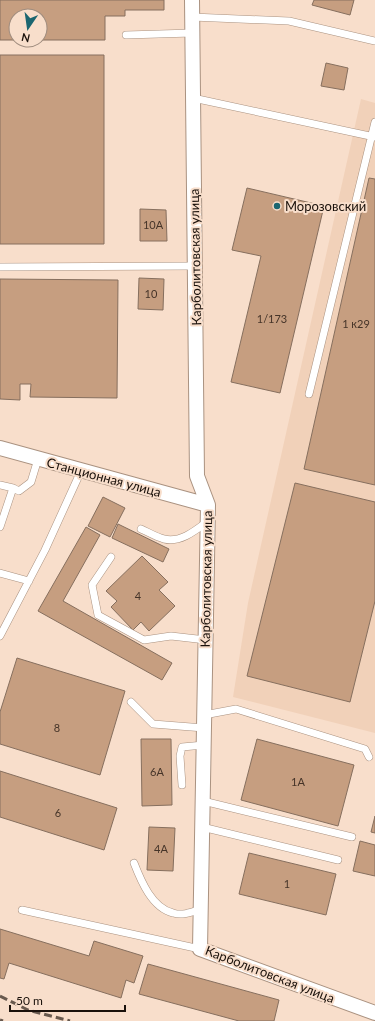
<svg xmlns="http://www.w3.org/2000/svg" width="375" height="1021" viewBox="0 0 375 1021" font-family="Lato,sans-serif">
<rect width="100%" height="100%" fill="#f8decb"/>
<!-- built -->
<path fill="#f1d1b9" d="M 361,99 L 375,103 L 375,733 L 233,697 L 248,603 Z"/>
<!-- building -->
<path fill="#c69e80" stroke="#866f5e" d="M 0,0 L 164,0 L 164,10 L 125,10 L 125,16 L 105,16 L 105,40 L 40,40 L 40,16 L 16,16 L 16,40 L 0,40 Z
M 314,0 L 354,0 L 350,15 L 312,5 Z
M 0,55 L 104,55 L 104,244 L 0,244 Z
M 326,63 L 348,68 L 344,90 L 321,86 Z
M 369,178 L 375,179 L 375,485 L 304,469 Z
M 247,188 L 324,206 L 280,393 L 231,382 L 261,256 L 232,250 Z
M 140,209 L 166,210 L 167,241 L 140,241 Z
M 139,278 L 164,279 L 163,310 L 138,309 Z
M 0,279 L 118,280 L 117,398 L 30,397 L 31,384 L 20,384 L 20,400 L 0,399 Z
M 295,483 L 375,502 L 375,601 L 350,702 L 247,676 Z
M 103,497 L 125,508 L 110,537 L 88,526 Z
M 118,524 L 169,549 L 163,562 L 112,538 Z
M 86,527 L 100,535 L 63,601 L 172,663 L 162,680 L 38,611 Z
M 142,556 L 168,582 L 159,590 L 175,606 L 149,631 L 141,622 L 133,630 L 111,607 L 117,601 L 106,591 Z
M 17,658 L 125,691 L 100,775 L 0,744 L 0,712 Z
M 141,739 L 171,739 L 172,805 L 142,806 Z
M 257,739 L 354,765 L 338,826 L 241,800 Z
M 0,771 L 117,808 L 104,850 L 0,817 Z
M 375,816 L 375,833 L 371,832 Z
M 149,827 L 175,828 L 173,871 L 147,870 Z
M 360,841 L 375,845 L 375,876 L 353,871 Z
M 249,853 L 336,874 L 326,915 L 239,894 Z
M 0,929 L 89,956 L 94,941 L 143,956 L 134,983 L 126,980 L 121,998 L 9,963 L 4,979 L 0,978 Z
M 148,964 L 279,1000 L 274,1021 L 239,1021 L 139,994 Z"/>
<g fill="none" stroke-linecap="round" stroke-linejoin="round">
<!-- lane casing -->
<g stroke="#aa9280" stroke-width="8">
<path id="lane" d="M 192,17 L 289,21 L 375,41
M 126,35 L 192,33
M 193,98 L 375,137
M 0,267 L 195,266
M 309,394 L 375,122
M 0,485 L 13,488
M 0,527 L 13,488 L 19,491 L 31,482 L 38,459
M 141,529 C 148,532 156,537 164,539 C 181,543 196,530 208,521
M 111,557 L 92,585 L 98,615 L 144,640 L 171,636 L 206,640
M 0,573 L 29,581
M 0,636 L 45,550 L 81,471
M 131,702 L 153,724 L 204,728
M 204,715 L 236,709 L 365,749 L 369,757
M 182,785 L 180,756 L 182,747 L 204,745
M 203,801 L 352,837
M 202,827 L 338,860
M 134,863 C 141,881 152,908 173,913 C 183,916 192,912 201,909
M 22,910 L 200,949"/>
</g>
<!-- street casing -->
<g stroke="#aa9280" stroke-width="16">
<path id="street" d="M 192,0 L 197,476 L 208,505 L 200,949 L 375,1013
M 0,448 L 208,505"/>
</g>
<!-- lane -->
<use href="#lane" stroke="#fff" stroke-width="7"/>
<!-- street -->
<use href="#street" stroke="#fff" stroke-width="14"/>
<!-- rail -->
<path stroke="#68594e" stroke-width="3" stroke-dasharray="8 4" stroke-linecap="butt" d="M 0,996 L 28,1010 L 70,1021
M 0,1020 L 3,1021"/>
</g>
<!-- markers -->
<circle fill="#1b6670" stroke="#f8decb" stroke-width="1.5" cx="277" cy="206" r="4"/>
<g text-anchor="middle" stroke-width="4" stroke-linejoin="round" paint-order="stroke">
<!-- number labels -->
<g font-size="11" fill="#453428">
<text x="153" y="229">10А</text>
<text x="151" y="298">10</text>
<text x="272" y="323">1/173</text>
<text x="356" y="328">1 к29</text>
<text x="138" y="600">4</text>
<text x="57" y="732">8</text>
<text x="157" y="776">6А</text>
<text x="298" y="786">1А</text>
<text x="58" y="817">6</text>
<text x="161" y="853">4А</text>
<text x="287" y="888">1</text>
</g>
<!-- poi labels -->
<g font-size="13" fill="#1a110b" stroke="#f8decb" text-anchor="start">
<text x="285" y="211">Морозовский</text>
</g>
<!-- street labels -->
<g font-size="13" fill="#1a110b" stroke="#f8decb">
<text transform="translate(195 257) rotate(-91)" y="5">Карболитовская улица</text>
<text transform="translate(104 477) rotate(15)" y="5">Станционная улица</text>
<text transform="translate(206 579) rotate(-89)" y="5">Карболитовская улица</text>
<text transform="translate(270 974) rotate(21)" y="5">Карболитовская улица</text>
</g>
</g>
<!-- north arrow -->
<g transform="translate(28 28) rotate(193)"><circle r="19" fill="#f8decb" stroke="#9f8c7e"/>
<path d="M0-3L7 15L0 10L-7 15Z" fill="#1b6670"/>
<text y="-6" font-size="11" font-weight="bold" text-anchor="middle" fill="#1a110b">N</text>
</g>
<!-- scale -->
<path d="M10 1005v6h115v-6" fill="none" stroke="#1a110b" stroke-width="2"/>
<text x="16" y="1005" font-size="12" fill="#1a110b" stroke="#f8decb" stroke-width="3" paint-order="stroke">50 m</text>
</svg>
